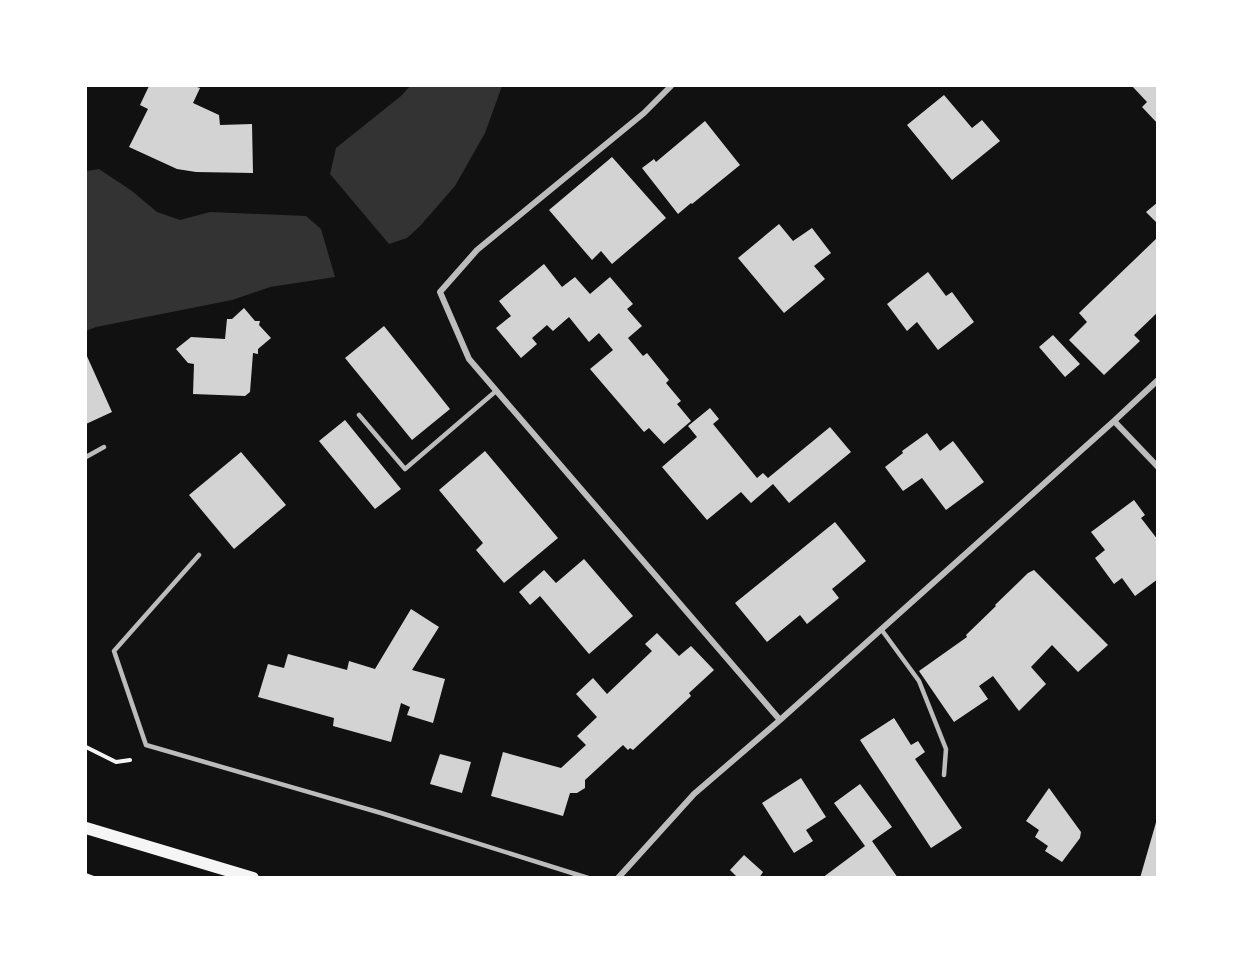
<svg xmlns="http://www.w3.org/2000/svg" width="1243" height="963" viewBox="0 0 1243 963" font-family="'Titillium Web',sans-serif">
<rect width="100%" height="100%" fill="#111"/>
<!-- water -->
<path fill="#333" d="M 410,86 L 502,86 L 485,133 L 455,186 L 420,226 L 407,238 L 389,244 L 330,174 L 336,148 L 401,96 Z
M 99,169 L 132,191 L 157,212 L 180,220 L 210,212 L 306,216 L 321,229 L 335,277 L 270,287 L 232,300 L 96,327 L 86,331 L 86,171 Z"/>
<!-- building -->
<path fill="#d3d3d3" d="M 149,86 L 194,86 L 200,88 L 193,103 L 219,115 L 220,125 L 252,124 L 253,173 L 196,172 L 177,169 L 129,147 L 148,109 L 140,105 Z
M 1132,86 L 1158,86 L 1158,124 L 1142,107 L 1147,102 Z
M 944,95 L 972,128 L 982,120 L 1000,141 L 952,180 L 907,125 Z
M 705,121 L 740,165 L 692,204 L 691,203 L 678,214 L 642,168 L 654,159 L 656,162 Z
M 612,157 L 666,218 L 612,264 L 601,251 L 592,260 L 549,210 Z
M 1158,202 L 1158,224 L 1146,212 Z
M 779,224 L 793,241 L 812,228 L 831,253 L 814,266 L 825,279 L 784,313 L 738,258 Z
M 1158,237 L 1158,312 L 1134,335 L 1140,341 L 1104,375 L 1069,340 L 1087,322 L 1079,313 Z
M 544,264 L 562,287 L 575,277 L 590,294 L 610,277 L 633,304 L 627,309 L 642,326 L 628,338 L 643,356 L 647,353 L 669,380 L 666,383 L 681,401 L 677,404 L 691,421 L 664,444 L 649,428 L 644,432 L 590,369 L 613,350 L 599,333 L 589,342 L 569,317 L 553,331 L 547,325 L 532,338 L 537,344 L 521,358 L 496,328 L 511,316 L 499,301 Z
M 928,272 L 946,296 L 952,292 L 974,322 L 938,350 L 917,322 L 907,331 L 887,304 Z
M 244,308 L 255,321 L 260,321 L 259,325 L 271,338 L 258,349 L 258,354 L 253,353 L 250,392 L 245,396 L 193,394 L 194,364 L 188,363 L 176,349 L 191,337 L 225,339 L 227,319 L 232,319 Z
M 384,326 L 450,409 L 412,440 L 345,358 Z
M 1053,335 L 1080,364 L 1065,377 L 1039,347 Z
M 86,354 L 112,412 L 86,424 Z
M 710,408 L 719,419 L 713,424 L 757,478 L 763,473 L 768,478 L 830,427 L 851,452 L 789,503 L 773,484 L 751,503 L 741,492 L 707,520 L 662,467 L 697,437 L 688,426 Z
M 345,420 L 401,489 L 375,509 L 319,441 Z
M 927,433 L 940,451 L 953,441 L 984,482 L 946,510 L 922,478 L 903,491 L 885,467 L 903,453 L 902,451 Z
M 485,451 L 558,538 L 504,583 L 476,550 L 483,543 L 439,490 Z
M 241,452 L 286,505 L 234,549 L 189,495 Z
M 1134,500 L 1145,515 L 1141,518 L 1158,540 L 1158,579 L 1135,596 L 1122,578 L 1114,584 L 1095,558 L 1105,550 L 1091,532 Z
M 835,522 L 866,561 L 832,589 L 839,598 L 807,624 L 800,615 L 767,642 L 735,603 Z
M 584,559 L 633,616 L 589,654 L 540,596 L 530,605 L 519,592 L 544,570 L 556,583 Z
M 1034,570 L 1108,645 L 1078,672 L 1052,645 L 1031,667 L 1046,684 L 1019,711 L 993,676 L 979,686 L 988,699 L 954,722 L 919,671 L 967,637 L 966,635 L 996,606 L 995,605 L 1028,573 Z
M 411,609 L 439,627 L 412,670 L 445,679 L 433,723 L 407,715 L 410,707 L 401,703 L 391,742 L 333,726 L 334,718 L 258,697 L 268,664 L 284,668 L 288,654 L 347,670 L 349,661 L 375,669 Z
M 657,633 L 679,656 L 691,646 L 714,670 L 689,693 L 691,696 L 633,750 L 630,748 L 628,750 L 623,745 L 585,780 L 585,788 L 577,793 L 570,793 L 563,816 L 491,796 L 503,752 L 561,768 L 586,745 L 577,736 L 597,717 L 576,694 L 593,678 L 607,694 L 652,651 L 645,644 Z
M 894,718 L 911,745 L 918,741 L 925,752 L 915,759 L 962,828 L 931,848 L 860,740 Z
M 440,754 L 471,762 L 462,793 L 430,784 Z
M 801,778 L 826,817 L 806,830 L 813,841 L 794,853 L 762,803 Z
M 860,784 L 892,827 L 872,841 L 898,878 L 822,878 L 865,846 L 834,803 Z
M 1049,788 L 1081,832 L 1080,838 L 1062,862 L 1045,851 L 1048,846 L 1035,837 L 1039,830 L 1026,821 Z
M 1157,819 L 1158,878 L 1140,878 Z
M 744,855 L 763,872 L 759,878 L 738,878 L 730,870 Z"/>
<g fill="none" stroke-linecap="round" stroke-linejoin="round">
<!-- path -->
<path stroke="#f5f5f5" stroke-width="4" d="M 86,747 L 116,762 L 130,760
M 86,875 L 94,878"/>
<!-- service -->
<path stroke="#bcbcbc" stroke-width="4.5" d="M 359,415 L 405,469 L 496,391
M 86,457 L 104,447
M 199,555 L 114,651 L 146,745 L 381,813 L 588,878
M 881,629 L 919,681 L 946,749 L 944,775"/>
<!-- minor -->
<path stroke="#bcbcbc" stroke-width="6" d="M 671,86 L 644,113 L 477,250 L 440,292 L 469,359 L 780,720
M 1114,421 L 1158,467
M 618,878 L 694,794 L 780,720 L 1114,421 L 1158,380"/>
<!-- secondary -->
<path stroke="#f5f5f5" stroke-width="12" d="M 86,828 L 253,878"/>
</g>
<!-- border -->
<rect width="1243" height="963" fill="none" stroke="#ffffff" stroke-width="174"/>
</svg>
